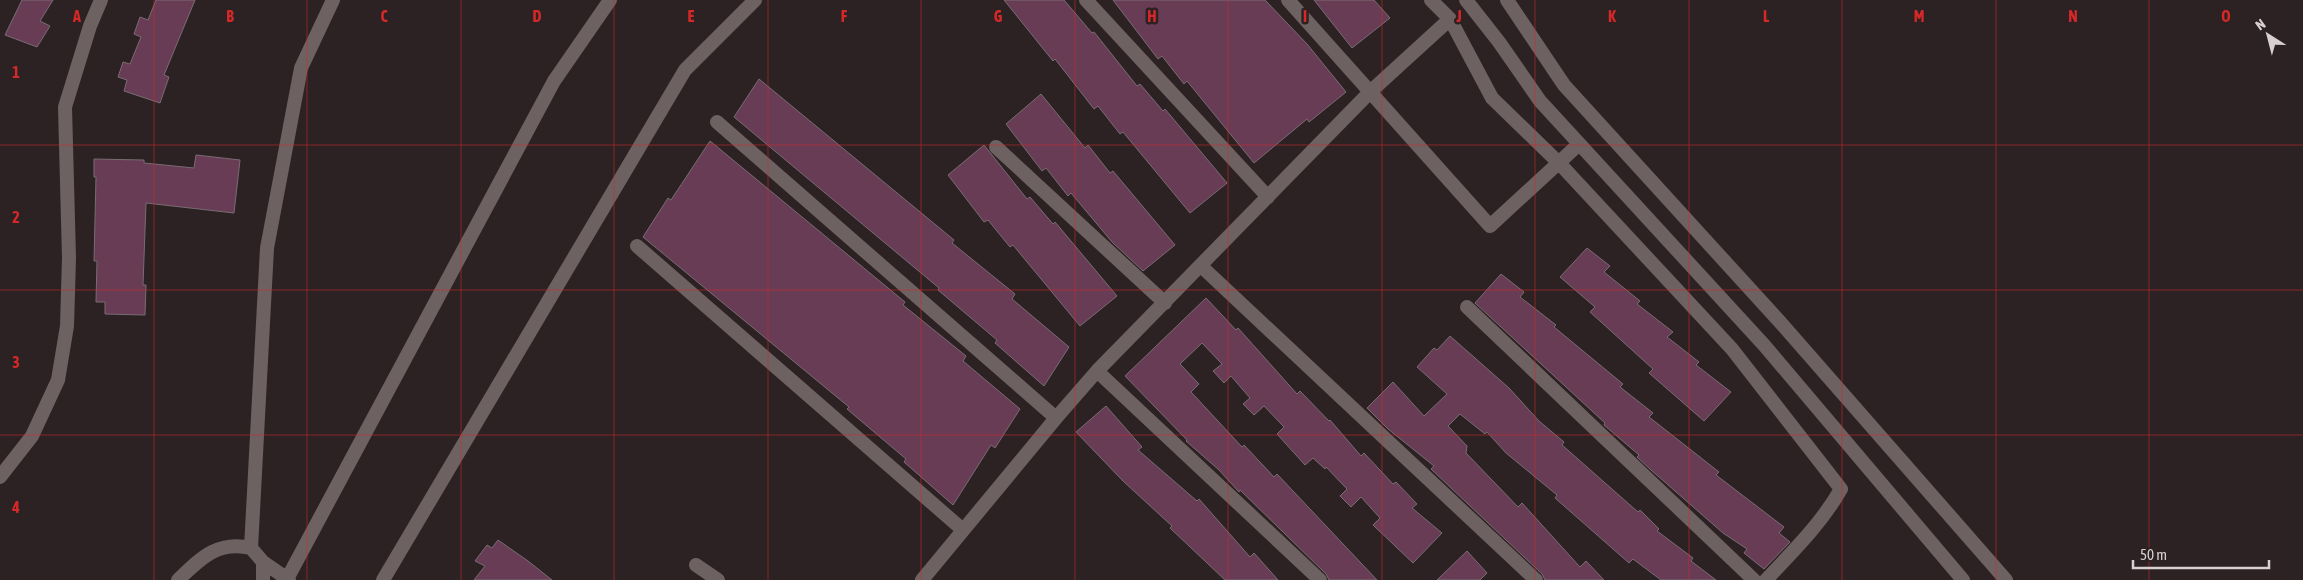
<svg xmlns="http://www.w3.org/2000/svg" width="2303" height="580" viewBox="0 0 2303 580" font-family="'Asap Condensed',sans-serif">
<rect width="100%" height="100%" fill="#2d2223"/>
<!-- building -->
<path fill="#693c56" stroke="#786c72" d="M 22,0 L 53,0 L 40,21 L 50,26 L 37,47 L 5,35 Z
M 156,0 L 195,0 L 164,75 L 169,77 L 160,103 L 124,91 L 127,80 L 118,77 L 123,62 L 130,64 L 141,37 L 134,34 L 140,17 L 148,20 Z
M 1004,0 L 1064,0 L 1092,33 L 1094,32 L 1137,86 L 1140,84 L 1163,111 L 1165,109 L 1227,183 L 1190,213 L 1123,132 L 1120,134 L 1098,106 L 1094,109 L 1055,59 L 1053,61 Z
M 1113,0 L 1265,0 L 1307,44 L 1346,92 L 1309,122 L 1307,119 L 1254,163 L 1187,81 L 1184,84 L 1162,56 L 1158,59 Z
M 1314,0 L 1374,0 L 1390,18 L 1352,48 Z
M 759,79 L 954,240 L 952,243 L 1015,294 L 1012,299 L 1069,347 L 1044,386 L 995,343 L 997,340 L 938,290 L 939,288 L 734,117 Z
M 1041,94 L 1085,148 L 1088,145 L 1110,173 L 1113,171 L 1175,245 L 1143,271 L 1112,242 L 1071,193 L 1068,196 L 1046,168 L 1042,171 L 1006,124 Z
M 710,141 L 905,302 L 903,305 L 966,356 L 963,361 L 1020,409 L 995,448 L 991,445 L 953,505 L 904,462 L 906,459 L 847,409 L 849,407 L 643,237 L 668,198 L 671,200 Z
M 984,145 L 1027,199 L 1030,197 L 1053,224 L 1055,222 L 1117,296 L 1080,326 L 1013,245 L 1010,247 L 988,220 L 984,222 L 948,175 Z
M 196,155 L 240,160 L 234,213 L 146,203 L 143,285 L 146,285 L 145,315 L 105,314 L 105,302 L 96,302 L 97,261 L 94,261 L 96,177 L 94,177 L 94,159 L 144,160 L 144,163 L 194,168 Z
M 1587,248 L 1610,266 L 1604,272 L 1640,301 L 1637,304 L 1673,332 L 1667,337 L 1699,362 L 1696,365 L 1731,392 L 1704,421 L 1649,373 L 1653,369 L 1590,312 L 1595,307 L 1560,277 Z
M 1501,274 L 1524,292 L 1520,297 L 1556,325 L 1554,327 L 1623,384 L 1620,387 L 1653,413 L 1649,417 L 1719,472 L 1716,475 L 1784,527 L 1779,533 L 1790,542 L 1764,569 L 1744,553 L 1747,549 L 1723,533 L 1651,470 L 1637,457 L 1639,455 L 1604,425 L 1605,423 L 1475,303 Z
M 1206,298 L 1236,330 L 1238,328 L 1297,394 L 1300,391 L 1329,421 L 1330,420 L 1361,456 L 1364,453 L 1393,484 L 1396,482 L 1417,504 L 1412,508 L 1442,533 L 1413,563 L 1373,525 L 1380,518 L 1361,497 L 1351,507 L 1340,496 L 1347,489 L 1326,467 L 1325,469 L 1313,458 L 1305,465 L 1277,434 L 1284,427 L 1264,406 L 1254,415 L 1243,404 L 1250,398 L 1231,376 L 1224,383 L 1213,371 L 1222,364 L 1202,343 L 1180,364 L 1199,384 L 1191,392 L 1242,447 L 1244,445 L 1274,477 L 1277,474 L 1377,580 L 1329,580 L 1326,574 L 1240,490 L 1239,492 L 1219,470 L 1186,441 L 1187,440 L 1125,376 Z
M 1450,336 L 1509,388 L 1539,421 L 1564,442 L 1562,445 L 1638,512 L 1640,510 L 1659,529 L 1657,531 L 1693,558 L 1691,561 L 1716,580 L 1661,580 L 1633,559 L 1629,563 L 1555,498 L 1557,495 L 1506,453 L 1487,432 L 1485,434 L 1460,414 L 1448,426 L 1467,446 L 1466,453 L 1518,507 L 1522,503 L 1580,567 L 1586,561 L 1604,580 L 1545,580 L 1542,574 L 1431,469 L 1434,466 L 1388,429 L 1367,408 L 1393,382 L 1424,416 L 1447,394 L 1417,367 L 1434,348 L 1437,350 Z
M 1106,406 L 1142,447 L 1138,450 L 1197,501 L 1199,499 L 1250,557 L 1254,553 L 1278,580 L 1225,580 L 1170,528 L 1172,526 L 1123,481 L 1076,432 Z
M 498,540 L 528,561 L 552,580 L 474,580 L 485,566 L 475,561 L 487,545 L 492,548 Z
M 1467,551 L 1487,573 L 1480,580 L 1437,580 Z"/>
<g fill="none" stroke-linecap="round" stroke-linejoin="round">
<!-- minor -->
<path stroke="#6e6162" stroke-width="14" d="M 1086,0 L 1268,197
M 1288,0 L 1490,226 L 1579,144
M 1431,0 L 1450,19 L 1492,98 L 1560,164 L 1732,349 L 1841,489 C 1821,524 1793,551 1766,580
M 717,122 L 1056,418
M 996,147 L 1165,303
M 637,246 L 963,530
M 1201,266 L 1536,580
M 1467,307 L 1754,580
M 1097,371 L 1320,580
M 0,477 L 32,436 L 58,380 L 67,326 L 69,258 L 65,107 L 90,26 L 101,0
M 696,565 L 718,580
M 287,579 L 554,81 L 610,0
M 178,580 C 201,558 218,540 251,548
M 263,580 L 263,562
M 289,580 L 263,562 L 251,548 L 267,248 L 301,68 L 333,0
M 383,580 L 685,70 L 755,0
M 922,580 L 1056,418 L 1097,371 L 1370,92 L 1450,19"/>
<!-- tertiary -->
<path stroke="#6e6162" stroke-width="14" d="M 1466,0 L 1499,42 L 1540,101 L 1764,345 L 1963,580
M 1507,0 L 1564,85 L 1780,322 L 2006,580"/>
</g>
<!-- grid -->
<path fill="none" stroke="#d62828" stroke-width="1" stroke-opacity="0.55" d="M 154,0 L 154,580M 307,0 L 307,580M 461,0 L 461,580M 614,0 L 614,580M 768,0 L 768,580M 921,0 L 921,580M 1075,0 L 1075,580M 1228,0 L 1228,580M 1382,0 L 1382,580M 1535,0 L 1535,580M 1689,0 L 1689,580M 1842,0 L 1842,580M 1996,0 L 1996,580M 2149,0 L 2149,580M 0,145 L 2303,145M 0,290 L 2303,290M 0,435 L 2303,435"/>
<g font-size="16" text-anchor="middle" font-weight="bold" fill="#d62828" stroke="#2d2223" stroke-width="5" stroke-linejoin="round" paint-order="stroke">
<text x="77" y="22">A</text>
<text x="230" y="22">B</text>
<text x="384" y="22">C</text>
<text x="537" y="22">D</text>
<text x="691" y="22">E</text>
<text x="844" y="22">F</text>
<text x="998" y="22">G</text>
<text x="1152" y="22">H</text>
<text x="1305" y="22">I</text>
<text x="1459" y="22">J</text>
<text x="1612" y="22">K</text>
<text x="1766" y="22">L</text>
<text x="1919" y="22">M</text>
<text x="2073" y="22">N</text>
<text x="2226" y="22">O</text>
<text x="16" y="78">1</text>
<text x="16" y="223">2</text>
<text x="16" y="368">3</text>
<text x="16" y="513">4</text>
</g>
<!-- north arrow -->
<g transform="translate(2268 35) rotate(324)" stroke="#2d2223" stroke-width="4" paint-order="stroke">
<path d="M0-4L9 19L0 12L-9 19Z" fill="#d8d0d0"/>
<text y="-8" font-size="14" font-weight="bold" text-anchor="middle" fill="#d8d0d0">N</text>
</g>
<!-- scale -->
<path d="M2133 560v8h136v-8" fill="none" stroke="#d8d0d0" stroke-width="2.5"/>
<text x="2140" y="560" font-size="15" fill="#d8d0d0" stroke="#2d2223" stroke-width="4" paint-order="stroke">50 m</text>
</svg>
